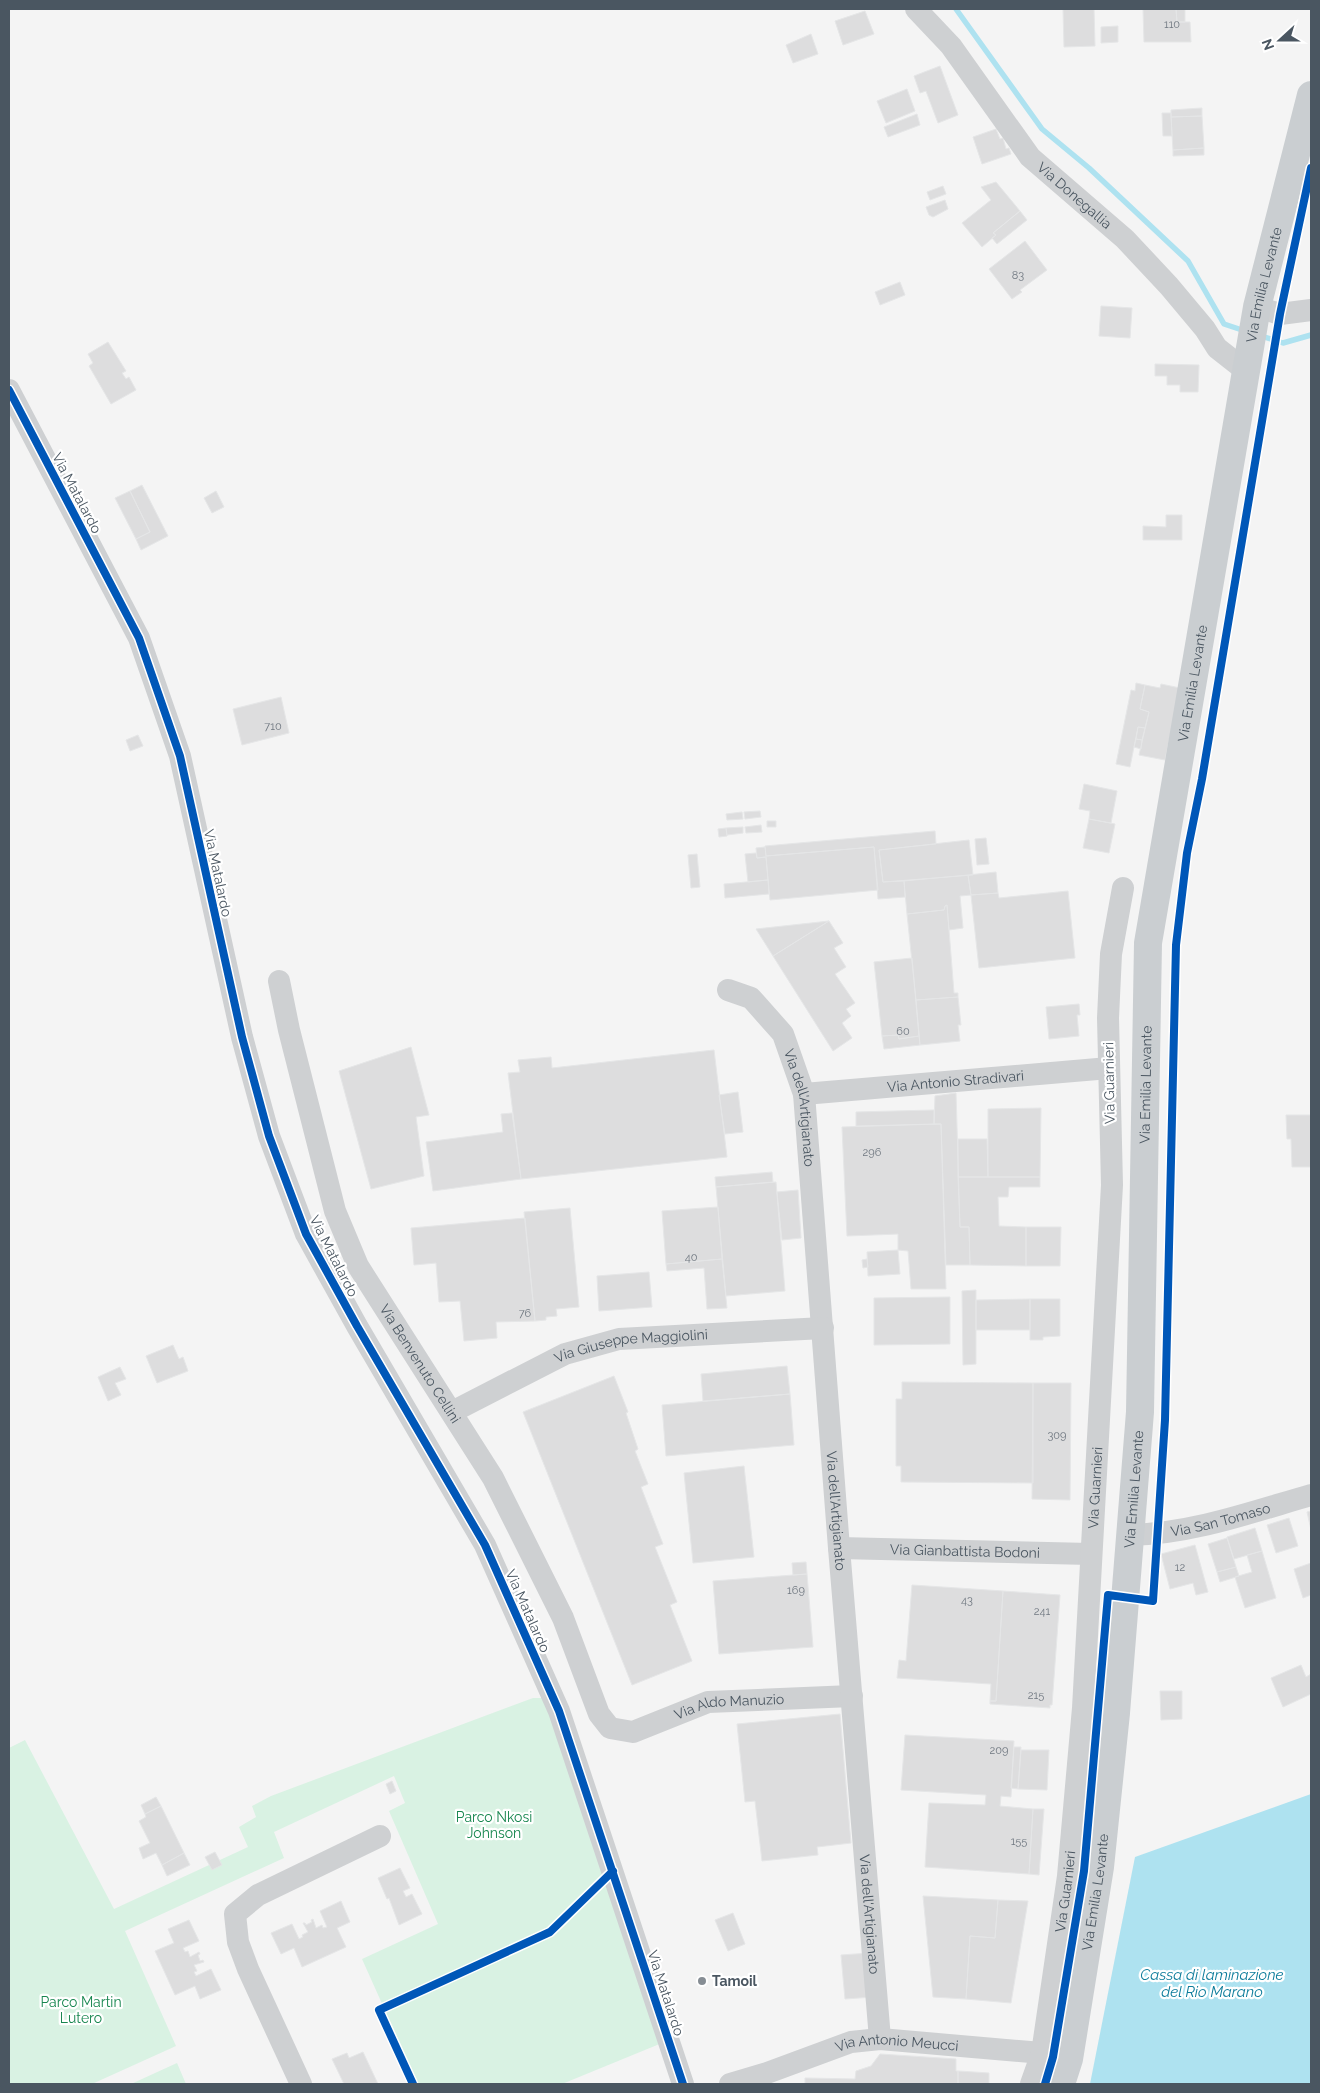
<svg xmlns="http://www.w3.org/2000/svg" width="1320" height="2093" viewBox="0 0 1320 2093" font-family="Raleway,sans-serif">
<rect width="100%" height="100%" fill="#f4f4f4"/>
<!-- green -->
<path fill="#d9f2e3" d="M 533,1698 L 547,1698 L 662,2043 L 562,2084 L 418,2084 L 362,1959 L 438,1924 L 389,1811 L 405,1803 L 394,1776 L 274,1832 L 284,1858 L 125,1931 L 176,2046 L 92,2084 L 9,2084 L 9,1748 L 25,1740 L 114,1909 L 248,1847 L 239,1827 L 256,1817 L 252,1806 L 271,1796 Z
M 177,2063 L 186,2084 L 131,2084 Z"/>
<!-- water -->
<path fill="#aee2f0" d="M 1311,1794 L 1311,2084 L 1090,2084 L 1135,1857 Z"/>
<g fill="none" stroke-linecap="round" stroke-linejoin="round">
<!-- stream -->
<path stroke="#aee2f0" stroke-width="5.5" d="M 956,9 L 1042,129 L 1089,168 L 1188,261 L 1224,324 L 1245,331
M 1258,335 L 1283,343 L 1311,335"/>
</g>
<!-- building -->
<path fill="#ddddde" stroke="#e5e6e7" d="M 1063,9 L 1094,9 L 1095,46 L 1064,47 Z
M 1143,9 L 1176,9 L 1177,22 L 1190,22 L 1191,42 L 1144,42 Z
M 1176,9 L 1185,9 L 1185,22 L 1177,22 Z
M 865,11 L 874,34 L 843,45 L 835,21 Z
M 1118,26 L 1118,42 L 1101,43 L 1101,27 Z
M 811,34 L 818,54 L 793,63 L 786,45 Z
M 940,66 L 958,115 L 938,123 L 926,91 L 920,93 L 914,76 Z
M 907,89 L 915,111 L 886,123 L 877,101 Z
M 1202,108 L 1202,116 L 1171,117 L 1171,110 Z
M 1162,113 L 1171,113 L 1172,136 L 1163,136 Z
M 917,114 L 920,125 L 888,137 L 884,127 Z
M 1202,116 L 1204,148 L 1173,150 L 1171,117 Z
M 996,129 L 1000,139 L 1003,138 L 1006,149 L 1009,148 L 1011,154 L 982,164 L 973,137 Z
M 1204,148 L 1204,155 L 1173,156 L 1173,150 Z
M 996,182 L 1020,211 L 993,233 L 996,235 L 982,247 L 962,223 L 991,200 L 981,187 Z
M 943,186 L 946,194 L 930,200 L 927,192 Z
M 945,200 L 948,209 L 933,217 L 929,215 L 926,207 Z
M 1020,211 L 1027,220 L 997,244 L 992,238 L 996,235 L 993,233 Z
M 1025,241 L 1047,270 L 1020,290 L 1022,292 L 1012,299 L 989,269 Z
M 900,282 L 905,295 L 880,305 L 875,292 Z
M 1101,306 L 1132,308 L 1130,338 L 1099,336 Z
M 108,342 L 126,371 L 122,373 L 126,379 L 129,377 L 136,390 L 111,404 L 89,366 L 93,363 L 88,354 Z
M 1155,364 L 1199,365 L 1198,392 L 1180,392 L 1180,385 L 1167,385 L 1167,376 L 1155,376 Z
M 142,485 L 168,536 L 141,550 L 136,539 L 150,532 L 130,491 Z
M 130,491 L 150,532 L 136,539 L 115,498 Z
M 216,491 L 224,507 L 212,513 L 204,498 Z
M 1166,515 L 1182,515 L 1182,540 L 1143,540 L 1143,526 L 1166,527 Z
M 1136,683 L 1145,685 L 1140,709 L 1149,712 L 1145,728 L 1138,727 L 1130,767 L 1116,764 L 1131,690 L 1135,691 Z
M 1161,684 L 1180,688 L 1165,760 L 1139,755 L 1149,712 L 1140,709 L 1145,685 L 1160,688 Z
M 281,697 L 289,733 L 242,745 L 233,709 Z
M 1138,727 L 1145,728 L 1142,740 L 1136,739 Z
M 138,735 L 143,746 L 130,751 L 126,740 Z
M 1136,739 L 1142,740 L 1141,749 L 1134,747 Z
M 1084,784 L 1117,791 L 1111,823 L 1089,819 L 1090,811 L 1079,809 Z
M 760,811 L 761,817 L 745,819 L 744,812 Z
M 742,812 L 743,819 L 727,820 L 726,814 Z
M 1089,819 L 1115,824 L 1109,853 L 1083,848 Z
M 767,821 L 776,821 L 776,827 L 767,827 Z
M 761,825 L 762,832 L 746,833 L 745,827 Z
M 743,827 L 743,833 L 727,835 L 726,828 Z
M 726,828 L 727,836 L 719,837 L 718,829 Z
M 935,831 L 936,844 L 879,850 L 883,882 L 904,881 L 905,897 L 878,899 L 874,847 L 766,856 L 765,846 Z
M 986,838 L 989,864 L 977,865 L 975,839 Z
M 969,840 L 973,875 L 883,882 L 879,850 Z
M 765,847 L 766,856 L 874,847 L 878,890 L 770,900 L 766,857 L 757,858 L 756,848 Z
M 756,853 L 757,858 L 766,857 L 768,880 L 748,882 L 745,854 Z
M 697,854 L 700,887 L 691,888 L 688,855 Z
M 996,872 L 998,893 L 971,895 L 968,875 Z
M 968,875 L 971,895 L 960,896 L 963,928 L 949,930 L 947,905 L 945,906 L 944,910 L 907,914 L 904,881 Z
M 768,880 L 769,894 L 725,898 L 724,884 Z
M 1068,891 L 1075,958 L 979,968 L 971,895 L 998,893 L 999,898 Z
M 947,905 L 954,993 L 958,993 L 958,997 L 916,1000 L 907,914 L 944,910 L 945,906 Z
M 829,921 L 843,943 L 834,948 L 846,967 L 835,974 L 855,1003 L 846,1009 L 851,1016 L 842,1023 L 852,1038 L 833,1051 L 773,956 Z
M 829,921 L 773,956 L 756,929 Z
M 912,958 L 919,1036 L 899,1039 L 898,1035 L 882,1036 L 874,962 Z
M 958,997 L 961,1025 L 958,1025 L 960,1041 L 920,1045 L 916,1000 Z
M 1079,1004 L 1080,1015 L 1077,1015 L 1079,1036 L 1049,1039 L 1046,1007 Z
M 898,1035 L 899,1039 L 919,1036 L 920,1045 L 884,1049 L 882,1036 Z
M 411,1047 L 429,1115 L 416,1117 L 424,1176 L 371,1189 L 339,1071 Z
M 714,1050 L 727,1157 L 521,1179 L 508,1073 L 520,1072 L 518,1060 L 551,1057 L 552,1068 Z
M 738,1092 L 743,1132 L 725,1134 L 719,1095 Z
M 956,1093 L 960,1227 L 969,1227 L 970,1265 L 946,1265 L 941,1124 L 934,1124 L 935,1096 Z
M 1041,1108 L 1040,1177 L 988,1177 L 988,1109 Z
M 934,1110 L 934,1124 L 856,1126 L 856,1112 Z
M 512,1113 L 521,1179 L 433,1191 L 426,1142 L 503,1132 L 501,1114 Z
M 1286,1115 L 1311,1115 L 1311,1167 L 1292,1167 L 1291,1139 L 1287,1139 Z
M 941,1124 L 946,1289 L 911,1289 L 908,1251 L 898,1250 L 898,1234 L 847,1236 L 842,1127 Z
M 958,1139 L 987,1139 L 988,1177 L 958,1177 Z
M 772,1172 L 773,1182 L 716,1187 L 715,1177 Z
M 958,1177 L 1040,1177 L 1040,1187 L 1009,1187 L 1008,1197 L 998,1197 L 999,1226 L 1026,1227 L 1026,1266 L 970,1265 L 969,1227 L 960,1227 Z
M 776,1182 L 785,1291 L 726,1296 L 716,1187 Z
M 798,1190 L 801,1238 L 782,1240 L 777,1192 Z
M 718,1207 L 722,1259 L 666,1264 L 662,1211 Z
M 570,1208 L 579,1307 L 556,1309 L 557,1316 L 546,1317 L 546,1320 L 535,1321 L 524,1212 Z
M 525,1218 L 535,1321 L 496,1322 L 497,1338 L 464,1341 L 460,1301 L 439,1302 L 436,1263 L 414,1265 L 411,1228 Z
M 1026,1227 L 1061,1227 L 1060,1266 L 1026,1266 Z
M 898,1250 L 900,1274 L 868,1276 L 867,1252 Z
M 722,1259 L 727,1308 L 707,1309 L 704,1268 L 667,1271 L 666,1264 Z
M 867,1259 L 868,1267 L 863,1268 L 862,1260 Z
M 649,1272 L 652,1307 L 599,1311 L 597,1276 Z
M 976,1290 L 976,1364 L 963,1365 L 962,1291 Z
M 950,1297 L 950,1344 L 874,1345 L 874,1298 Z
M 1030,1299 L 1030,1330 L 976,1330 L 976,1300 Z
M 1030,1299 L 1060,1299 L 1060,1336 L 1043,1337 L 1043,1340 L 1030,1340 Z
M 173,1345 L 179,1359 L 183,1357 L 188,1371 L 157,1383 L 146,1356 Z
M 787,1366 L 790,1394 L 703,1401 L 701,1374 Z
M 120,1367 L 126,1379 L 115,1383 L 121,1395 L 108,1401 L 98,1377 Z
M 614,1376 L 628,1412 L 626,1413 L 638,1449 L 635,1451 L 648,1484 L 641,1487 L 663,1544 L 655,1547 L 677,1602 L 670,1605 L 692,1661 L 632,1685 L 523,1412 Z
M 902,1382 L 1033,1383 L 1033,1483 L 901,1482 L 901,1466 L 896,1466 L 896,1399 L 902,1399 Z
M 1033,1383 L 1071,1383 L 1070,1500 L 1032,1499 Z
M 790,1394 L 794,1445 L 666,1456 L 662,1405 Z
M 744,1466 L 754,1557 L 693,1563 L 684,1473 Z
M 1311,1511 L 1311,1530 L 1307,1512 Z
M 1289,1518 L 1298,1546 L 1276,1553 L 1267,1525 Z
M 1255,1528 L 1262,1551 L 1234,1559 L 1227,1537 Z
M 1227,1538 L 1236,1567 L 1217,1572 L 1208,1544 Z
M 1195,1545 L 1208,1592 L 1196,1595 L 1193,1583 L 1170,1589 L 1161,1554 Z
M 1262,1551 L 1276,1598 L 1245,1608 L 1235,1577 L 1252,1572 L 1247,1555 Z
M 806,1562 L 807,1574 L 793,1575 L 792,1563 Z
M 1311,1563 L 1311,1595 L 1303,1598 L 1294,1569 Z
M 1236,1567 L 1239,1576 L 1220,1582 L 1217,1572 Z
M 807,1574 L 813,1647 L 719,1654 L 713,1581 Z
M 912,1585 L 1003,1591 L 996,1701 L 990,1701 L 991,1684 L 897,1678 L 899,1660 L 906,1661 Z
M 1003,1591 L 1060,1595 L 1052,1705 L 1050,1705 L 1050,1708 L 990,1704 L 990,1701 L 996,1701 Z
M 1301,1665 L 1306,1677 L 1311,1674 L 1311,1694 L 1283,1707 L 1271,1678 Z
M 1160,1691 L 1182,1691 L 1182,1719 L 1161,1720 Z
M 840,1714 L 851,1843 L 817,1847 L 818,1855 L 762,1861 L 755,1801 L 745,1802 L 737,1724 Z
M 905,1735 L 1014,1741 L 1011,1797 L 1001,1796 L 1000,1806 L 1033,1809 L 1029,1874 L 925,1867 L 929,1803 L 985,1805 L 986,1795 L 901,1790 Z
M 1014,1747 L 1021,1747 L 1018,1789 L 1011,1788 Z
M 1021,1750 L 1049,1750 L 1047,1790 L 1018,1789 Z
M 392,1781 L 396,1791 L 390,1794 L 386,1784 Z
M 156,1797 L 161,1806 L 145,1814 L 141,1805 Z
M 161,1806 L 184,1853 L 162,1865 L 156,1853 L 143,1859 L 139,1848 L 150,1843 L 139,1821 L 146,1817 L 145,1814 Z
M 1033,1809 L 1044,1809 L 1039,1875 L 1029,1874 Z
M 215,1852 L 222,1865 L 212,1870 L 205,1857 Z
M 184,1853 L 190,1865 L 167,1876 L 162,1865 Z
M 400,1868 L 410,1888 L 403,1891 L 406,1897 L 412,1894 L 422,1914 L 399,1925 L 389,1898 L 387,1899 L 378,1878 Z
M 923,1896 L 998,1900 L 995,1938 L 970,1936 L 966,1999 L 933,1997 Z
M 998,1900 L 1028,1901 L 1011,2003 L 966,1999 L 970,1936 L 995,1938 Z
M 341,1901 L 350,1922 L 337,1928 L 346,1947 L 302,1967 L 294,1948 L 281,1954 L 271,1933 L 292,1924 L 299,1939 L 303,1937 L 302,1935 L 308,1932 L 303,1923 L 305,1923 L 306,1925 L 312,1922 L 311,1920 L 313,1919 L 316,1928 L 322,1925 L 323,1928 L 327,1927 L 320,1911 Z
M 733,1913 L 745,1944 L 728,1951 L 715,1920 Z
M 189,1920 L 199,1941 L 183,1948 L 185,1952 L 188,1951 L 190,1957 L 199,1952 L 200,1954 L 198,1955 L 200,1961 L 203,1960 L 204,1962 L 194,1965 L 197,1971 L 194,1972 L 196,1976 L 211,1969 L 221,1990 L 200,1999 L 195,1986 L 175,1995 L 155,1951 L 174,1943 L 168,1929 Z
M 870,1953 L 873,1997 L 845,1999 L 841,1955 Z
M 363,2052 L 378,2084 L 344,2084 L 332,2059 L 347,2053 L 349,2058 Z
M 880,2054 L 956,2059 L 956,2071 L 958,2071 L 958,2084 L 805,2084 L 805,2078 L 855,2079 L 856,2071 L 871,2066 Z
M 958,2071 L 989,2073 L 989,2084 L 958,2084 Z"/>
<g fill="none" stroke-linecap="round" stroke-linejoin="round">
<!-- minor -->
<g stroke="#ced0d2" stroke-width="22">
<path id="s1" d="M 916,9 L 951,46 L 1030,157 L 1125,239 L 1169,286 L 1205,329 L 1217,348 L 1245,370"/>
<path d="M 1257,307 L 1280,314 L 1311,310"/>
<path d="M 9,390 L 139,638 L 180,756 L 242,1037 L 269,1136 L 306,1234 L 357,1326 L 485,1545 L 559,1711 L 683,2084"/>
<path id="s2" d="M 279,981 L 289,1030 L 335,1211 L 358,1266 L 493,1478 L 563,1618 L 599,1714 L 610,1728 L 633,1732 L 708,1702 L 852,1696"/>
<path id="s3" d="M 728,990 L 751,998 L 783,1034 L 804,1094 L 839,1548 L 880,2039"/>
<path id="s4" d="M 804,1094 L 1109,1068"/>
<path id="s5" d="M 452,1412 L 565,1354 L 619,1339 L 823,1328"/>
<path id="s6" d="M 1130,1535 C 1191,1534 1252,1512 1311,1495"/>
<path id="s7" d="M 839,1548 L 1090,1554"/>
<path d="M 301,2084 L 248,1969 L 238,1942 L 235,1914 L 258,1895 L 380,1836"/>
<path id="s8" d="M 730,2084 L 767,2073 L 851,2042 L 880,2039 L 1042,2053 L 1055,2057"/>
<path id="s9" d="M 1031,2084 L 1042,2053 L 1068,1876 L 1083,1708 L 1112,1185 L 1108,1018 L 1111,954 L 1123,888"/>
</g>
<!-- major -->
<path stroke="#caced1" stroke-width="28" id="s10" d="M 1061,2084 L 1069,2059 L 1100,1867 L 1116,1713 L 1140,1412 L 1148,943 L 1257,307 L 1311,95"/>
<!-- cycleway casing -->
<g stroke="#fff" stroke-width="11">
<path id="cycleway" d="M 9,390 L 139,638 L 180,756 L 242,1037 L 269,1136 L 306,1234 L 357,1326 L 485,1545 L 559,1711 L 683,2084
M 413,2084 L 379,2010 L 550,1932 L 613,1871
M 1045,2084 L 1053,2057 L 1084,1871 L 1108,1595 L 1153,1601 L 1165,1420 L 1176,945 L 1187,853 L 1202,779 L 1280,314 L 1311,168"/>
</g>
<!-- cycleway -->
<use href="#cycleway" stroke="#0057b8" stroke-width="8"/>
</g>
<!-- markers -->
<circle fill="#868d94" stroke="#fff" stroke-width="2" cx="702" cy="1981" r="5"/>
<g text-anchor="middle" stroke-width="4.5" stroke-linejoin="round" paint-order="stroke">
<!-- number labels -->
<g font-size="11" fill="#707881">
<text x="1172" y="28">110</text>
<text x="1018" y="279">83</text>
<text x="273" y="730">710</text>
<text x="903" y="1035">60</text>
<text x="872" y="1156">296</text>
<text x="691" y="1261">40</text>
<text x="525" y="1317">76</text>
<text x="1057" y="1439">309</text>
<text x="1180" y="1571">12</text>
<text x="796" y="1594">169</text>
<text x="967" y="1604">43</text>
<text x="1042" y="1615">241</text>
<text x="1036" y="1699">215</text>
<text x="999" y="1754">209</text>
<text x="1019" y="1845">155</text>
</g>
<!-- street labels -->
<g font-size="14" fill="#4a5661" stroke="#fff">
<text dy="5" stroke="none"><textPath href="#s1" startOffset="246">Via Donegallia</textPath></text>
<text dy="5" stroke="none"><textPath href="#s10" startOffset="1815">Via Emilia Levante</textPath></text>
<text transform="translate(77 493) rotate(62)" y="5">Via Matalardo</text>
<text dy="5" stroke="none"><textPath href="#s10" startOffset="1410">Via Emilia Levante</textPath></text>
<text transform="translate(218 873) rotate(78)" y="5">Via Matalardo</text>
<text dy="5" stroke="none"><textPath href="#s4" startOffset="152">Via Antonio Stradivari</textPath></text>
<text transform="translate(1109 1083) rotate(-91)" y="5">Via Guarnieri</text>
<text dy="5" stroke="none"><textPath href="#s10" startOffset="1005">Via Emilia Levante</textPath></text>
<text dy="5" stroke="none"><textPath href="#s3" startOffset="149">Via dell'Artigianato</textPath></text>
<text transform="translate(334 1256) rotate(63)" y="5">Via Matalardo</text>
<text dy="5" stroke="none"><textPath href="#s5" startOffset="194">Via Giuseppe Maggiolini</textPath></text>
<text dy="5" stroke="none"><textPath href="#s2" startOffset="412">Via Benvenuto Cellini</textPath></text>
<text dy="5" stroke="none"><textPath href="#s9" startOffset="601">Via Guarnieri</textPath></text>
<text dy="5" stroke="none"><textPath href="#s10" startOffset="600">Via Emilia Levante</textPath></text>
<text dy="5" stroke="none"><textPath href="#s3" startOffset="554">Via dell'Artigianato</textPath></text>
<text dy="5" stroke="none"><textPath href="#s6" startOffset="92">Via San Tomaso</textPath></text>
<text dy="5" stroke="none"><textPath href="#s7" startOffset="126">Via Gianbattista Bodoni</textPath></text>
<text transform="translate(528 1611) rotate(66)" y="5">Via Matalardo</text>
<text dy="5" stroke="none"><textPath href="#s2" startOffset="949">Via Aldo Manuzio</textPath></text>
<text dy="5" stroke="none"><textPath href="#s9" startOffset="196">Via Guarnieri</textPath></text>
<text dy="5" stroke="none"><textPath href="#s10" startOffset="195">Via Emilia Levante</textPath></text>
<text dy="5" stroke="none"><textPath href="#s3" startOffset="959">Via dell'Artigianato</textPath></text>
<text transform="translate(666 1993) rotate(72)" y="5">Via Matalardo</text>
<text dy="5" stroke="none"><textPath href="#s8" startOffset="174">Via Antonio Meucci</textPath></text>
</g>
<!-- park labels -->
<g font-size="14" fill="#17864f" stroke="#fff">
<text x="494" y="1822">Parco Nkosi<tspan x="494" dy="16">Johnson</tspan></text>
<text x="81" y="2007">Parco Martin<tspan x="81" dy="16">Lutero</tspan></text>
</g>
<!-- poi labels -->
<g font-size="14" font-weight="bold" fill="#4a5661" stroke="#fff" text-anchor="start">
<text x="712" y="1986">Tamoil</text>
</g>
<!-- water labels -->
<g font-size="15" font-style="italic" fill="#0c7c9b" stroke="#fff">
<text x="1212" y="1980">Cassa di laminazione<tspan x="1212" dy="17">del Rio Marano</tspan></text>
</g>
</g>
<!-- border -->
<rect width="1320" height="2093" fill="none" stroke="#4a5661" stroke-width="20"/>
<!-- north arrow -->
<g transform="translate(1280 40) rotate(249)" stroke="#ffffff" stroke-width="4" paint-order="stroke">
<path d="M0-4L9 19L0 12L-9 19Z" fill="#4a5661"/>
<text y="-8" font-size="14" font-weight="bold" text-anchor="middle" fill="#4a5661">N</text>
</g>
</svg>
